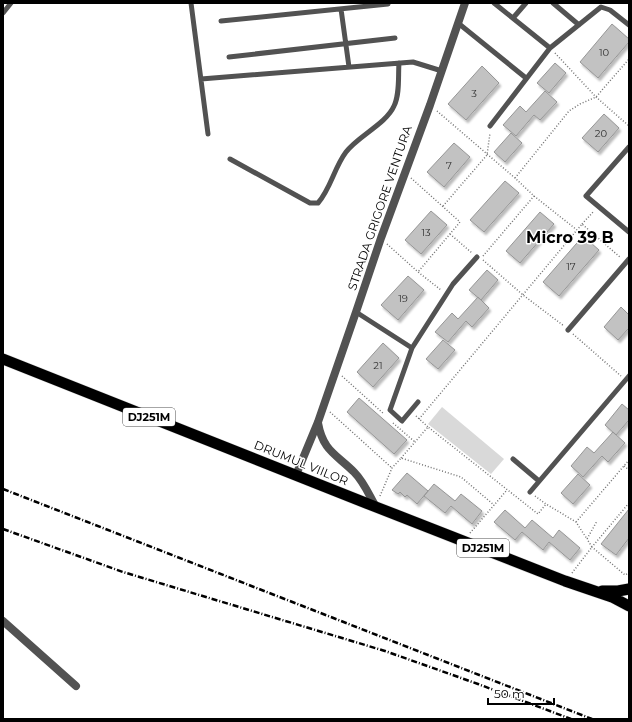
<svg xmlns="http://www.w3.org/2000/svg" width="632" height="722" viewBox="0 0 632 722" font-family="Montserrat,sans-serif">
<defs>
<filter id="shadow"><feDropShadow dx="2" dy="3" stdDeviation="1" flood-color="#0004"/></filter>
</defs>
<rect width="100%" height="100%" fill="#fff"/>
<!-- green -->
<path fill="#d9d9d9" d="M 442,407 L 504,459 L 491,474 L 428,424 Z"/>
<!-- building -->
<path fill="#c2c2c2" stroke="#969696" filter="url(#shadow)" d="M 612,24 L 629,39 L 629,42 L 598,78 L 580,62 Z
M 555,63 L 566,73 L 549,93 L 537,83 Z
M 482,66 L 499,83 L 466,120 L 448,104 Z
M 545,91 L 557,102 L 540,120 L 534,115 L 516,136 L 503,125 L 520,106 L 526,112 Z
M 604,114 L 619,128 L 598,152 L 582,138 Z
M 511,133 L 522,143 L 505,162 L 494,152 Z
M 454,143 L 470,157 L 444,187 L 427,172 Z
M 505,181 L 519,193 L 484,232 L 470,220 Z
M 431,211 L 447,225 L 421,254 L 405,240 Z
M 540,212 L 554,224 L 520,263 L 506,251 Z
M 583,236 L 599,250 L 559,296 L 543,282 Z
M 487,270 L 498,280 L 481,300 L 469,290 Z
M 408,276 L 424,290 L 398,320 L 381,305 Z
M 478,297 L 489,308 L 472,327 L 466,321 L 448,342 L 435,332 L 452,313 L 458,319 Z
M 621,307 L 629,315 L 629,328 L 618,340 L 604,327 Z
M 443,340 L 455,350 L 438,369 L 426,359 Z
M 383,343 L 399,358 L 373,387 L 357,372 Z
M 359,398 L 407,440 L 394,454 L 347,412 Z
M 622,404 L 629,410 L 629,420 L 616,435 L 605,425 Z
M 613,432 L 625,443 L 608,462 L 602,456 L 583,477 L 571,466 L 587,447 L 594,453 Z
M 407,473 L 428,491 L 417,504 L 407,495 L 405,497 L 400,492 L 398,494 L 392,490 Z
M 578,474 L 590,485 L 573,504 L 561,493 Z
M 434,484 L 455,501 L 461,494 L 482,511 L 472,524 L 451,506 L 445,513 L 424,496 Z
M 629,509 L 629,538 L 616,555 L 601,544 Z
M 505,510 L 525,528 L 532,520 L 553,538 L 559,530 L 580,548 L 570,560 L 549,542 L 543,550 L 522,532 L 515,540 L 494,522 Z"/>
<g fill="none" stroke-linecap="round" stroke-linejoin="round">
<!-- trunk casing -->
<g stroke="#dbdbdb" stroke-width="12">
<path id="trunk" d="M 3,359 L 376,507 L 565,581 L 612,597 L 629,606
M 602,591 L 618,591 L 629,589"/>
</g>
<!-- path -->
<path stroke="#747474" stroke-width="1.5" stroke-dasharray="1 2" stroke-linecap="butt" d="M 555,53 L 596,97 L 629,126
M 437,111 L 515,178 L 534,196 L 577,230
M 411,178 L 460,222 L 418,272
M 515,178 L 569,111 L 580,104 L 596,97 L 629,59
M 443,206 L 487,155 L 490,133
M 582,224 L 594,211
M 450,234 L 472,253
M 387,244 L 418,272 L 441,290
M 483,256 L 534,196
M 483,260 L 523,295 L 564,326
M 573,334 L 621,376
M 342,376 L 384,414
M 330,412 L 392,468
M 416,416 L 428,427
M 419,419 L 582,224 L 621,258
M 393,423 L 415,442
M 401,458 L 428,427 L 538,514 L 546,504
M 624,466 L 629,470
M 380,496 L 392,468 L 401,458 L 461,477 L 494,505
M 535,496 L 546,504 L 576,522 L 587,539 L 597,521
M 629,503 L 592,547 L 625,575 L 629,573
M 576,522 L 629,460
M 470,533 L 507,490
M 572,573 L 592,547 L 587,539"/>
<!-- service -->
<path stroke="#525252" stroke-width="5" d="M 191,3 L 208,134
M 494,3 L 550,48 L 601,7 L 610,10 L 629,25
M 553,3 L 579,25
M 341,9 L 349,67
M 3,13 L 11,3
M 513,18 L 526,3
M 221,21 L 388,4
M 458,23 L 526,78
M 229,57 L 395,38
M 201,79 L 413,62 L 442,71
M 490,126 L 550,48
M 629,147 L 586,196 L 629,232
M 230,159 L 310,203 L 318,203 C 331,188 334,168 346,152 C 358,136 386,124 394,106 C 400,94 398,76 399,63
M 356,312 L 412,348 L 390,410 L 402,421 L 418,402
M 568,330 L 629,259
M 412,348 L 453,284 L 477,257
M 513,459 L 539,481
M 530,492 L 629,376"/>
<!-- minor -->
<path stroke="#525252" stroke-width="8" d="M 3,621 L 76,686"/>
<!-- tertiary -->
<path stroke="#525252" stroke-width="8" d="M 318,423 C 323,451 336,454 354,472 C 364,482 369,495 376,507
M 296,475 L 318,422 L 356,312 L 381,238 L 430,105 L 465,3"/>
<!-- trunk -->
<use href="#trunk" stroke="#000" stroke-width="11"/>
<!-- rail -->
<path stroke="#000" stroke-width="2.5" stroke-dasharray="6 2 1 2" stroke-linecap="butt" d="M 3,489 L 592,719
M 3,529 L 123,572 L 385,651 L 478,684 L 571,719"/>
</g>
<g text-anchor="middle" stroke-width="3" stroke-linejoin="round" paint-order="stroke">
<!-- number labels -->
<g font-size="10" fill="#303030">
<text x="604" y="56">10</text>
<text x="474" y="97">3</text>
<text x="601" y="137">20</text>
<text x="449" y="169">7</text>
<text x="426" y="236">13</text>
<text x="571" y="270">17</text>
<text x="403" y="302">19</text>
<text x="378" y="369">21</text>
</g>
<!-- shield labels -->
<g fill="#fff" stroke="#4c4c4c" stroke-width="1">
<rect x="123" y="408" width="52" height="18" rx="3"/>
<rect x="457" y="539" width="52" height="18" rx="3"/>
</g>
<g font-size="11" font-weight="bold" fill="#000">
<text x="149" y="421">DJ251M</text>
<text x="483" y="552">DJ251M</text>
</g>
<!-- street labels -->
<g font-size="12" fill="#000" stroke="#fff">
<text transform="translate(380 208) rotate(-71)" y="4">STRADA GRIGORE VENTURA</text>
<text transform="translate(301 463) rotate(22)" y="4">DRUMUL VIILOR</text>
</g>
<!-- district labels -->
<g font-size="16" font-weight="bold" fill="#000" stroke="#fff">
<text x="570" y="243">Micro 39 B</text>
</g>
</g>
<!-- border -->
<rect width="632" height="722" fill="none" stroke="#000000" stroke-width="8"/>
<!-- scale -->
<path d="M488 698v6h66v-6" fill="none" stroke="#000000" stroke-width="2"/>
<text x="494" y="698" font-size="12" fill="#000000" stroke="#ffffff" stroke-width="3" paint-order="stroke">50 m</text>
</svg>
